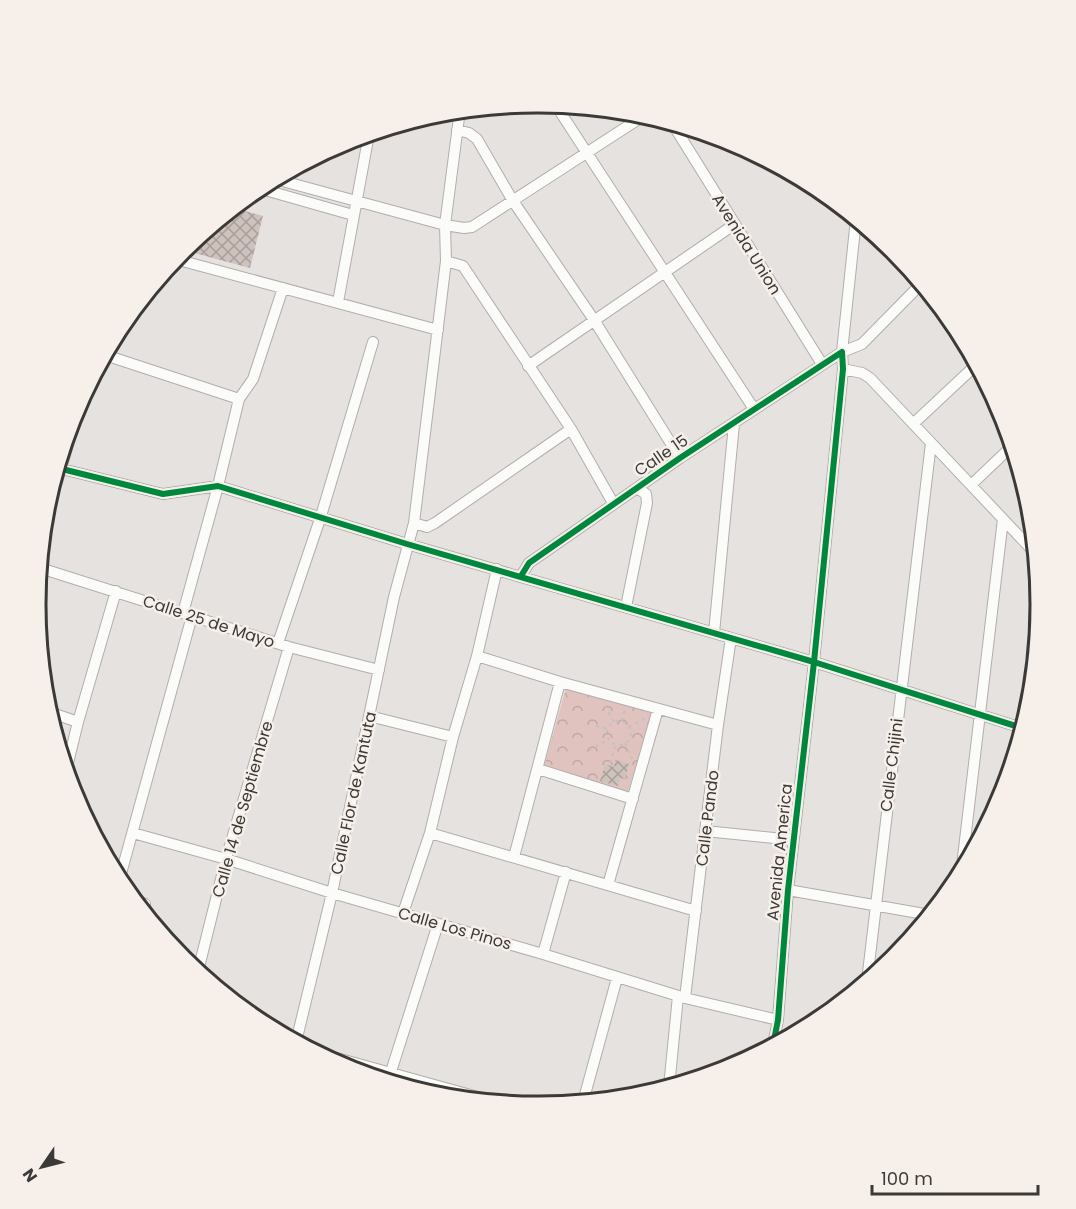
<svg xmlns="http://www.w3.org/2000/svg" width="1076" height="1209" viewBox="0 0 1076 1209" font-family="Poppins,sans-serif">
<defs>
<pattern id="park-crowns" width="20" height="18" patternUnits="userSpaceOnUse" patternTransform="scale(1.5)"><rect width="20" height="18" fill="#e0c2be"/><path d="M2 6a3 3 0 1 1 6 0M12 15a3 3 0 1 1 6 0" fill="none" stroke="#c1a7a4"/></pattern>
<pattern id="building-cross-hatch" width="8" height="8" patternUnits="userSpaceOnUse" patternTransform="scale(1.5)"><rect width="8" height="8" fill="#cec2bd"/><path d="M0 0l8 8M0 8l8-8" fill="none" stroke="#a89f9a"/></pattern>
</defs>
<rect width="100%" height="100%" fill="#e5e2e0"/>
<!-- park -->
<path fill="url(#park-crowns)" d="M 566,688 L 652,713 L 628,792 L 544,766 Z"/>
<!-- building -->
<path fill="url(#building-cross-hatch)" d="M 234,208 L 263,216 L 250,268 L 183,250 Z
M 615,760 L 629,764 L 625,779 L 620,778 L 618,786 L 600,781 L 605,764 L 614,767 Z"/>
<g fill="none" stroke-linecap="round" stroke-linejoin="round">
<!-- minor casing -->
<g stroke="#b1aeac" stroke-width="12">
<path id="minor" d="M 555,104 L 754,409
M 672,123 L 822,364
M 457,130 L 469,133 L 477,139 L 513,201 L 594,320 L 680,458
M 275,179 L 445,225 L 464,228 L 472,227 L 645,115
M 258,188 L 353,215
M 856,219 L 842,352 L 862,344 L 921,284
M 175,259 L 438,330
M 446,261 L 463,266 L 571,429 L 613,503
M 338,302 L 369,134
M 105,355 L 239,399
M 528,366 L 735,224
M 843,369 L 862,373 L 870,378 L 1035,553
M 913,424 L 976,365
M 62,469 L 163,494 L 218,486 L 407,544 L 814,662 L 1022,728
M 971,485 L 1012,446
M 414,523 L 427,527 L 435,523 L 571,429
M 44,525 L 82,398
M 40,568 L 289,647 L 379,670
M 521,576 L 529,563 L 680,458 L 842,352 L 843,369 L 814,662 L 788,890 L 778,1020 L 773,1045
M 626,607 L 647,503 L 646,494 L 637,488
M 183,613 L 218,486 L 239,399 L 253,379 L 283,288
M 714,633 L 734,424
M 278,643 L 321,516 L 373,342
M 477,656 L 560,682 L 718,725
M 49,712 L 78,722
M 369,716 L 453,737
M 538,769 L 633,799
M 66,771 L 78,722 L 116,591
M 705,831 L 793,840
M 133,833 L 226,859 L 332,893 L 543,954 L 685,998 L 778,1020
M 430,833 L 696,911
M 514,857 L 560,682
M 961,874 L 1003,519
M 119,881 L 192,616
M 608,885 L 658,709
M 788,890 L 930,915
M 134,900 L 145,904 L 143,911
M 403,913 L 430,833 L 453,737 L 477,656 L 497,569
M 543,954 L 566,872
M 198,971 L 226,859 L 289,647
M 867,981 L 931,443
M 685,998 L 718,725 L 731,638
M 296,1042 L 332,893 L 394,597 L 414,523 L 446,261 L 445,225 L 460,110
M 315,1052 L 496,1102
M 388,1081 L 438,924
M 669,1087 L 678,996
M 583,1102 L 617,978"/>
</g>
<!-- path -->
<path stroke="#c2c1c0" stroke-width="2" stroke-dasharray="3 4.5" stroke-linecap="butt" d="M 605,706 L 614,722
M 622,721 L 625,710
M607 733a12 12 0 1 1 24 0a12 12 0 1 1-24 0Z
M 596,726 L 608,729
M 629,727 L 645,718
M 625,743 L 632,759
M 589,750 L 609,739
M 610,763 L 616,744"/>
<!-- minor -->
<use href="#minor" stroke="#fbfbfa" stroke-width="10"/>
<!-- cycleway casing -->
<g stroke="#f6efea" stroke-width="10">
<path id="cycleway" d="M 62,469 L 163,494 L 218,486 L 407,544 L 814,662 L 1022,728
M 521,576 L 529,563 L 680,458 L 842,352 L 843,369 L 814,662 L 788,890 L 778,1020 L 773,1045"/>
</g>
<!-- cycleway -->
<use href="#cycleway" stroke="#00873e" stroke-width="6"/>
</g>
<g text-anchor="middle" stroke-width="5" stroke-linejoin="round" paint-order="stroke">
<!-- street labels -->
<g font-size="16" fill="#3c3a37" stroke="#f6efea">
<text transform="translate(747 244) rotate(58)" y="6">Avenida Union</text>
<text transform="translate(661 455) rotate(-34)" y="6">Calle 15</text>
<text transform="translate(209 621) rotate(18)" y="6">Calle 25 de Mayo</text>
<text transform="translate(891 765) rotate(-83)" y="6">Calle Chijini</text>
<text transform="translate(353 793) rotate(-78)" y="6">Calle Flor de Kantuta</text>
<text transform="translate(242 809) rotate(-74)" y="6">Calle 14 de Septiembre</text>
<text transform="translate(707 818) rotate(-83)" y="6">Calle Pando</text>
<text transform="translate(779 852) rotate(-84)" y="6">Avenida America</text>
<text transform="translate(455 928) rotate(16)" y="6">Calle Los Pinos</text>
</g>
</g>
<!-- crop -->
<path d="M0 0H1076V1209H0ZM537 113H539A491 491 0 0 1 1030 604V605A491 491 0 0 1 539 1096H537A491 491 0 0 1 46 605V604A491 491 0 0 1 537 113Z" fill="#f6efea" fill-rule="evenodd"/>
<path fill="none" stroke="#3c3a37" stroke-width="3" d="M537 113H539A491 491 0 0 1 1030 604V605A491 491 0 0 1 539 1096H537A491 491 0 0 1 46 605V604A491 491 0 0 1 537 113Z"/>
<!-- north arrow -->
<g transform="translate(42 1167) rotate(235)" stroke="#f6efea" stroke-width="4.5" paint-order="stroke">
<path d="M0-4.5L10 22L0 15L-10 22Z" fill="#3c3a37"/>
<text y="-9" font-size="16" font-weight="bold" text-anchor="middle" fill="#3c3a37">N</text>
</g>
<!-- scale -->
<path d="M872 1185v9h166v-9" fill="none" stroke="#3c3a37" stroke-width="3"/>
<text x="881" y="1185" font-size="18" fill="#3c3a37" stroke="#f6efea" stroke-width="4.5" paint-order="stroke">100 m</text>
</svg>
